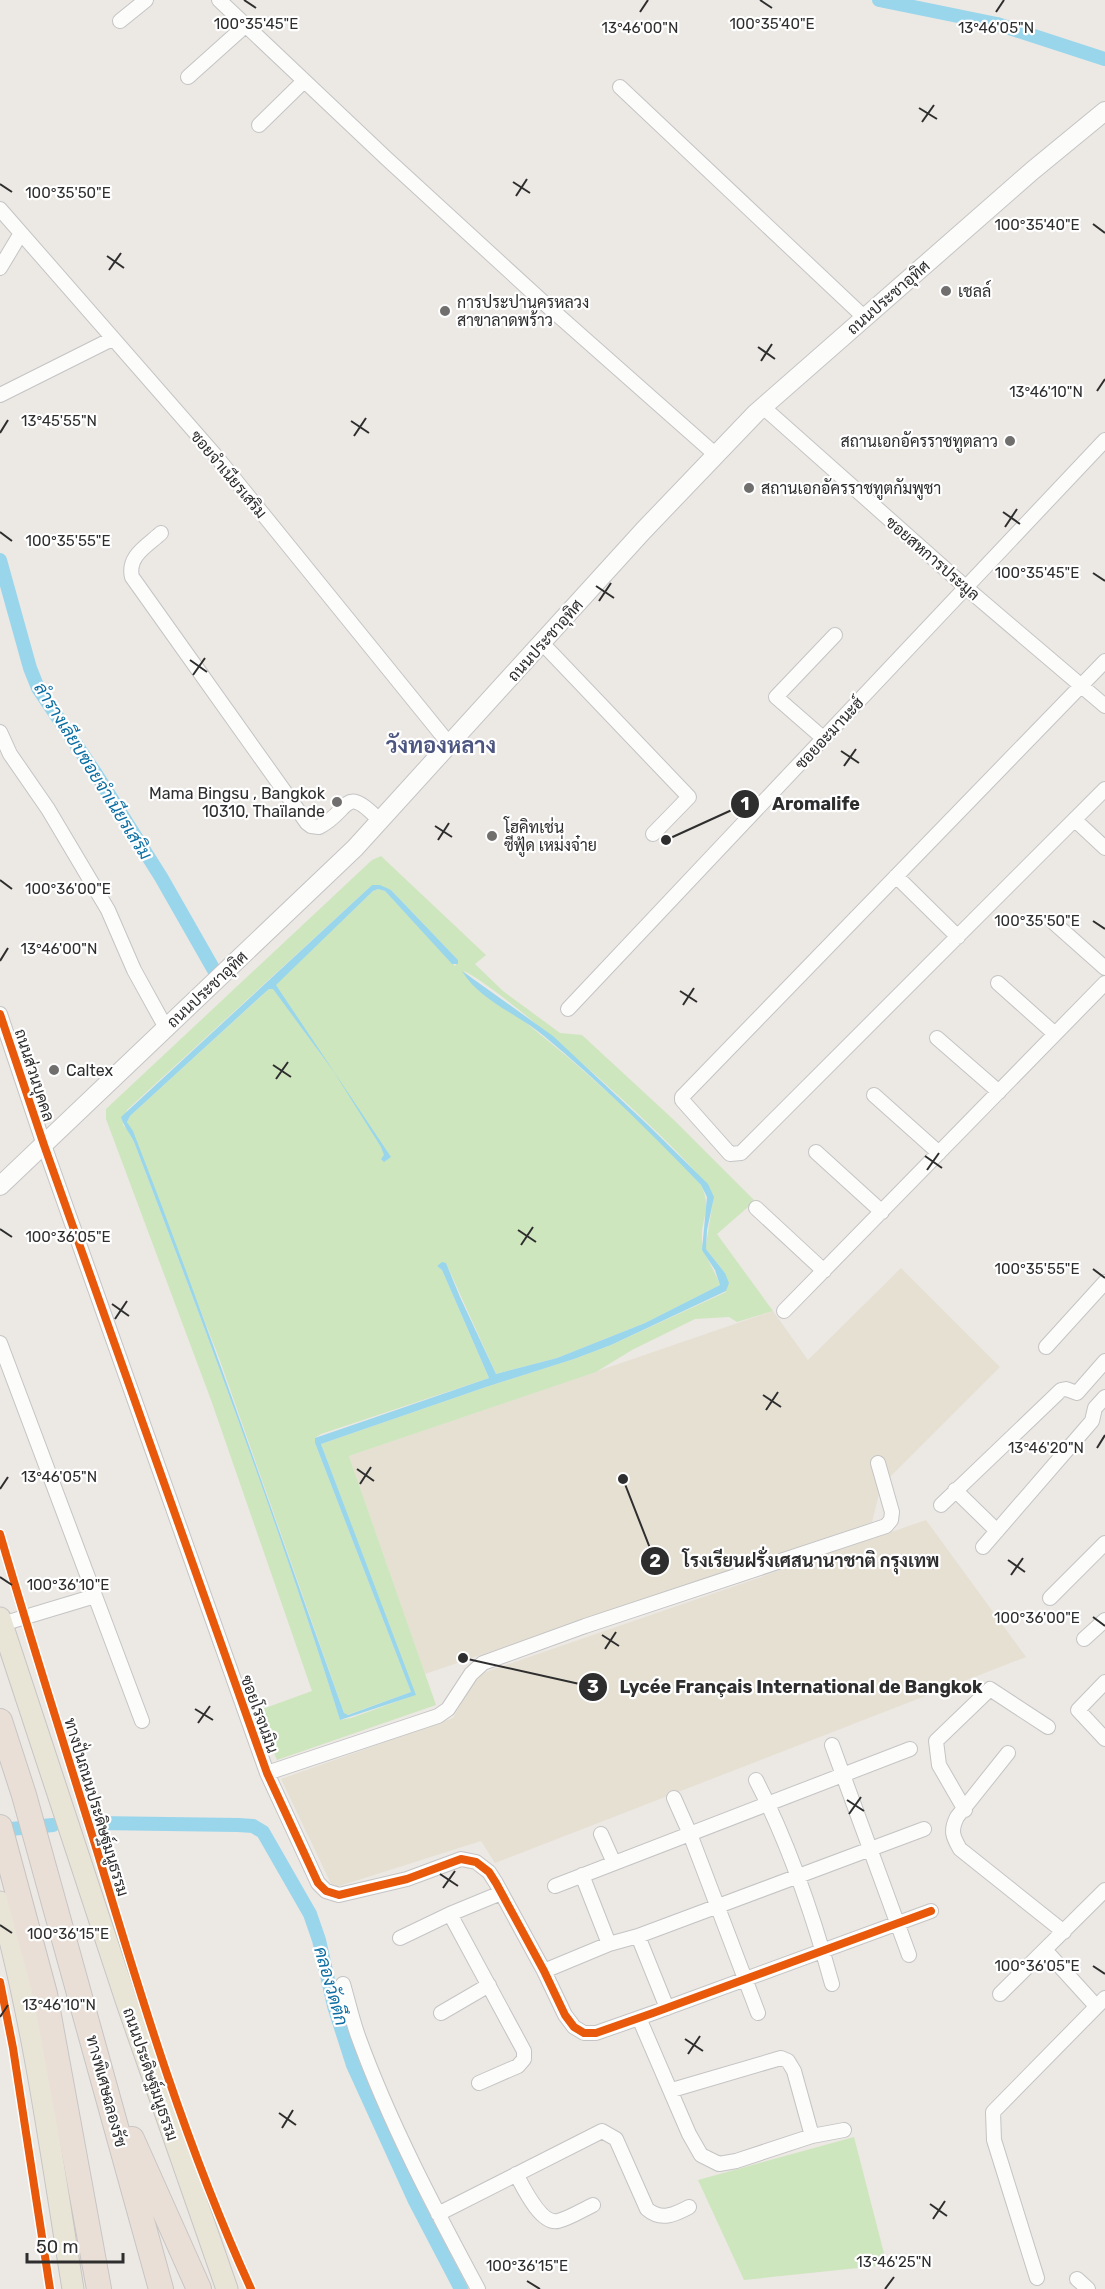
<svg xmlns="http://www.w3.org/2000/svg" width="1105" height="2289" viewBox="0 0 1105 2289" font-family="Rubik,Sarabun,sans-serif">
<rect width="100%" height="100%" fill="#ece8e4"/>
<!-- education -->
<path fill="#e6e0d3" d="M 901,1268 L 1000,1367 L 881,1486 L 872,1522 L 425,1674 L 349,1456 L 773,1311 L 808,1360 Z
M 926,1520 L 1026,1657 L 495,1863 L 481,1841 L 333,1888 L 281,1779 L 453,1718 L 477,1675 Z"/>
<!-- green -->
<path fill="#cee6be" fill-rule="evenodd" d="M 381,856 L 486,955 L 475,964 L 503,991 L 560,1033 L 582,1035 L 675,1121 L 755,1201 L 717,1234 L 773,1311 L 737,1322 L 729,1317 L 695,1319 L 632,1350 L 596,1372 L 349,1456 L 436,1705 L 277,1760 L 257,1711 L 312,1691 L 211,1400 L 106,1119 L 106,1109 L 372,860 ZM 372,885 L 391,890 L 458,960 L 455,966 L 385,891 L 378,889 L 373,891 L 275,985 L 330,1067 L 278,994 L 274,989 L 269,989 L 130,1116 L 127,1122 L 219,1358 L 344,1713 L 347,1715 L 411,1692 L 315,1443 L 315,1438 L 321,1434 L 489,1378 L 442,1270 L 437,1266 L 446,1263 L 496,1374 L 557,1358 L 645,1323 L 720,1285 C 715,1270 704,1257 702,1241 C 700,1219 713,1210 701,1185 L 642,1123 L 569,1058 L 463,971 C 495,981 705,1167 713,1196 C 714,1201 706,1239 706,1249 L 725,1273 L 726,1292 L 611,1345 L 574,1359 L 486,1387 L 321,1444 L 415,1695 L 351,1718 L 340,1720 C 279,1525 207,1333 134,1142 L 130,1132 L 123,1125 L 127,1110 Z
M 854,2137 L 887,2265 L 744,2280 L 698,2180 Z"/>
<!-- water -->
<path fill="#99d6ec" d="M 372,885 L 380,885 L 391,890 L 458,960 L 458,964 L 452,964 L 385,891 L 378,889 L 373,891 L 276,985 L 391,1157 L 384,1162 L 381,1159 L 384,1155 L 381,1147 L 334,1072 L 273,989 L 269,989 L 260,997 L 130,1116 L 127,1122 L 133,1131 C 208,1323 274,1519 344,1713 L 348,1715 L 411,1692 L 315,1443 L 315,1438 L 489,1378 L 442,1270 L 437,1266 L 442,1262 L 446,1263 L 460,1297 L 496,1374 L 557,1358 L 645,1323 L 720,1285 L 715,1270 L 702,1250 L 707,1197 L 701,1185 C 651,1133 600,1082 544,1036 C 518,1014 480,1001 462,971 L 553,1036 L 648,1125 L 708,1184 L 714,1197 L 707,1230 L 706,1249 L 725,1273 L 729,1283 L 726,1291 L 611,1345 L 574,1359 L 486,1387 L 321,1444 L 416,1695 L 340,1720 C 279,1525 207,1333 134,1142 C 130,1133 124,1127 121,1117 Z"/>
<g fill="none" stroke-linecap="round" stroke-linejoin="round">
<!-- canal -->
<path stroke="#99d6ec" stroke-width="14" d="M 879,0 L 997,24 L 1105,59
M 0,560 L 30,668 L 38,688 L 96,774 L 161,877 L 214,970
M 97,1823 L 238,1825 L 253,1826 L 263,1832 L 310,1914 L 319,1940 L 334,2006 L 353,2065 L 415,2201 L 461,2289
M 0,1830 L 53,1825"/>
<!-- street casing -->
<g stroke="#c5c4c5" stroke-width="16">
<path id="street" d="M 219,0 L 386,158 L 543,302 L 716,455
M 120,21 L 146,0
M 188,77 L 246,25
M 620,87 L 865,318
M 259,125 L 304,81
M 0,209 L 215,455 L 450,745
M 0,268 L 21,233
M 0,395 L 112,339
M 763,407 L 970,591 L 1105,706
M 161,533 C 147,546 127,556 132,577 L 307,823 L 311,826 L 319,827 C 351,811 343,782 380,821
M 542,643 L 689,797 L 653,834
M 1105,661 L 682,1097 L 682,1100 L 730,1154 L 741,1153 L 1105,789
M 0,732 L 10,754 L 48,809 L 108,910 L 134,970 L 166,1028
M 823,738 L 776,697 L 835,635
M 1075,820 L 1105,848
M 896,876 L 958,937
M 1052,921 L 1105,968
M 998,983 L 1055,1034
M 568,1009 L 1105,440
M 0,1014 L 44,1145 L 267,1773 L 318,1883 L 326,1891 L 339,1895 L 407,1879 L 461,1859 L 476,1862 L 489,1872 L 496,1883 L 544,1971 L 565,2015 L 574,2027 L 584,2033 L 596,2033 L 653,2013 L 931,1911
M 937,1038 L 999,1092
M 874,1095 L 939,1153
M 816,1152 L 882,1212
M 756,1208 L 824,1271
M 784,1311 L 1105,983
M 0,1343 L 142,1721
M 1046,1347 L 1105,1282
M 955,1490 L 997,1531
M 941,1505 L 1061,1390 L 1066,1389 L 1077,1393 L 1105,1361
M 983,1547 L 1092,1421 L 1095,1408 L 1105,1397
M 1050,1598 L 1105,1543
M 2,1624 L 95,1596
M 1084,1639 L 1105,1620
M 1105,1682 L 1078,1710 L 1105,1739
M 832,1745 L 909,1955
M 1008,1753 L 957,1817 C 950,1831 953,1837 960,1849 L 1064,1932
M 267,1773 L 438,1716 L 448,1709 L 471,1674 L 483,1663 L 585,1626 L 886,1526 L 891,1520 L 892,1512 L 878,1463
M 756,1780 C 789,1844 813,1915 832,1984
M 674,1798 L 690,1834 L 758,2013
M 965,1810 L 939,1765 L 936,1741 L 990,1689 L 1048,1727
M 601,1834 L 614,1863
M 582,1875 L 609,1944
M 555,1886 L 910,1749
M 450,1914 L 524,2051 L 524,2059 L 518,2066 L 479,2083
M 638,1936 L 667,2008
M 400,1938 L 450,1914 L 501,1893
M 1046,1951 L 1096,2006
M 544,1971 L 609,1944 L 638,1936 L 924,1829
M 343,1984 C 348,2001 352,2019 358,2036 C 390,2124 434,2207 478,2289
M 1000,1994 L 1105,1890
M 441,2013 L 489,1985
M 639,2018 L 689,2134 L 701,2155 L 719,2164 L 736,2161 L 812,2136 L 844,2130
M 672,2090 L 781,2058 L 788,2061 L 794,2071 L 812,2136
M 516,2174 C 523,2187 541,2225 558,2221 C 570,2218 582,2210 593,2205
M 438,2214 L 602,2131 L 616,2139 L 647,2209 C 661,2221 674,2215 689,2207
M 1037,2278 L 994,2140 L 993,2112 L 1105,1998
M 1077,2279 L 1088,2289"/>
</g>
<!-- secondary casing -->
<g stroke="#c5c4c5" stroke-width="20">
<path id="secondary" d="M 0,1186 L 355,848 L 643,531 L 756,413 L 1032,171 L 1105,111"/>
</g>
<!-- primary casing -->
<g stroke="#c6c5c4" stroke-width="23">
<path id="primary" d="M 0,1618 L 127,2003 L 227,2289
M 0,1902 C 35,2029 52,2160 73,2289"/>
</g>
<!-- highway casing -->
<g stroke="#c6c5c4" stroke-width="26">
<path id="highway" d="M 0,1721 L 24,1795 L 161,2289
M 0,1827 L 45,1994 L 99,2289
M 132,2139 L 199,2289"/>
</g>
<!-- street -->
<use href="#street" stroke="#fcfcfb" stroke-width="14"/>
<!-- secondary -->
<use href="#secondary" stroke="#fcfcfb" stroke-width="18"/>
<!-- primary -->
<use href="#primary" stroke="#e8e4d6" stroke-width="21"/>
<!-- highway -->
<use href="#highway" stroke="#eadfd6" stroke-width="24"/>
<!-- cycleway casing -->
<g stroke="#fff" stroke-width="11">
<path id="cycleway" d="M 0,1014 L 44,1145 L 267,1773 L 318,1883 L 326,1891 L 339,1895 L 407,1879 L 461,1859 L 476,1862 L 489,1872 L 496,1883 L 544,1971 L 565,2015 L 574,2027 L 584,2033 L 596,2033 L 653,2013 L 931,1911
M 0,1534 C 31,1641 65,1747 98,1854 C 142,2001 187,2149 251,2289
M 0,1982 L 13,2048 L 50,2289"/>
</g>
<!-- cycleway -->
<use href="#cycleway" stroke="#e8590c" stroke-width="8"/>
</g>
<!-- ticks -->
<path fill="none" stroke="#2e2e2e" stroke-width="2" d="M 244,0 L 256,8M 760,0 L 772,8M 640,12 L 648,0M 996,12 L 1004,0M 919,108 L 937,119M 922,122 L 934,105M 513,182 L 530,193M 0,184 L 12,192M 516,196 L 527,179M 1093,224 L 1105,233M 107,256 L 124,268M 109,270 L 121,253M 758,347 L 775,359M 761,361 L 772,344M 1097,391 L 1105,379M 351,421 L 369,433M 0,433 L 8,420M 354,436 L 366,418M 1003,512 L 1020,524M 1005,527 L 1017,509M 0,532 L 12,541M 1093,573 L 1105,581M 596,586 L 614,598M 599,601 L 611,583M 190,660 L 207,672M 193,675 L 205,658M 841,751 L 859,763M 844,766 L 856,749M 435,826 L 452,837M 438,840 L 449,823M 0,880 L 12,889M 1093,921 L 1105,929M 0,961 L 8,948M 680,991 L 697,1002M 683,1005 L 694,988M 273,1065 L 291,1077M 276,1079 L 288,1062M 925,1156 L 942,1168M 927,1170 L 939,1153M 0,1229 L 12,1237M 518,1230 L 536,1242M 521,1245 L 533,1227M 1093,1269 L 1105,1278M 112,1304 L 129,1316M 115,1319 L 127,1301M 763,1395 L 781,1407M 766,1410 L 778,1392M 1097,1448 L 1105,1435M 357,1469 L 374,1481M 360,1484 L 371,1467M 0,1489 L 8,1477M 1008,1560 L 1025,1572M 1011,1575 L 1023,1558M 0,1577 L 12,1585M 1093,1617 L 1105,1626M 602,1635 L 619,1646M 605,1649 L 616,1632M 195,1709 L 213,1720M 198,1723 L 210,1706M 847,1800 L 864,1811M 849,1814 L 861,1797M 440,1874 L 458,1886M 443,1888 L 455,1871M 0,1925 L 12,1933M 1093,1966 L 1105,1974M 0,2017 L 8,2005M 685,2039 L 703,2051M 688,2054 L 700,2036M 279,2113 L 296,2125M 282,2128 L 293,2110M 930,2204 L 947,2216M 933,2219 L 945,2201M 527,2281 L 540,2289M 885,2289 L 894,2277"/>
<!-- markers -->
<g fill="#706f6e" stroke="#fff" stroke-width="2">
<circle cx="946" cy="291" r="6"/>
<circle cx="445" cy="311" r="6"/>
<circle cx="1010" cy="441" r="6"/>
<circle cx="749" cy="488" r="6"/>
<circle cx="337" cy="802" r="6"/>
<circle cx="492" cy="836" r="6"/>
<circle cx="54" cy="1070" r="6"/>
</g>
<g text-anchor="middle" stroke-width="4.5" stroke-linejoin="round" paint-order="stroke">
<!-- poi labels -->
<g font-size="16" fill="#2e2e2e" stroke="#fff" text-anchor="start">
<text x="958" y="297">เชลล์</text>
<text x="457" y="308">การประปานครหลวง<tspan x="457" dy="18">สาขาลาดพร้าว</tspan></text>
<text x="998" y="447" text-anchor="end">สถานเอกอัครราชทูตลาว</text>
<text x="761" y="494">สถานเอกอัครราชทูตกัมพูชา</text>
<text x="325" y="799" text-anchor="end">Mama Bingsu , Bangkok<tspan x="325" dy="18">10310, Thaïlande</tspan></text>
<text x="504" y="833">โฮคิทเช่น<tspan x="504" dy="18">ซีฟู้ด เหม่งจ๋าย</tspan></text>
<text x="66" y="1076">Caltex</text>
</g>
<!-- street labels -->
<g font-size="16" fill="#2e2e2e" stroke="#fff">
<text transform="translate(888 297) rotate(-41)" y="6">ถนนประชาอุทิศ</text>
<text transform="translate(229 474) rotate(50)" y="6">ซอยจำเนียรเสริม</text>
<text transform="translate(933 558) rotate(41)" y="6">ซอยสหการประมูล</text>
<text transform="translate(545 640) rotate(-48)" y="6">ถนนประชาอุทิศ</text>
<text transform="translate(829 733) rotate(-47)" y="6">ซอยอะมานะฮ์</text>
<text transform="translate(207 989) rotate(-43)" y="6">ถนนประชาอุทิศ</text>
<text transform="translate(35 1075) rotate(72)" y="6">ถนนส่วนบุคคล</text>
<text transform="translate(260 1714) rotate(70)" y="6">ซอยโรจนมิน</text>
<text transform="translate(97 1807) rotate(73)" y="6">ทางปั่นถนนประดิษฐ์มนูธรรม</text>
<text transform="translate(151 2074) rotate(71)" y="6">ถนนประดิษฐ์มนูธรรม</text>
<text transform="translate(107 2091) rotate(75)" y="6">ทางพิเศษฉลองรัช</text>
</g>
<!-- water labels -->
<g font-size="18" font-style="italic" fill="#0d6fa3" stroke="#fff">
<text transform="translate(93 771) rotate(58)" y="6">ลำรางเลียบซอยจำเนียรเสริม</text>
<text transform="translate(331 1986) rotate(74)" y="6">คลองวัดตึก</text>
</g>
<!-- district labels -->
<g font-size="22" font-weight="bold" fill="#4d5680" stroke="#fff">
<text x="441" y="753">วังทองหลาง</text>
</g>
</g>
<g font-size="15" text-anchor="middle" fill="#2e2e2e" stroke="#fff" stroke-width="4.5" stroke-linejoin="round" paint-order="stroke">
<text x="256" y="29">100°35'45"E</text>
<text x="772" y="29">100°35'40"E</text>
<text x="640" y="33">13°46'00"N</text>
<text x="996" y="33">13°46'05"N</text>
<text x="68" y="198">100°35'50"E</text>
<text x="1037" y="230">100°35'40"E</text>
<text x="1046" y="397">13°46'10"N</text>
<text x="59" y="426">13°45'55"N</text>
<text x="68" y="546">100°35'55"E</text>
<text x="1037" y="578">100°35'45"E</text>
<text x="68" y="894">100°36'00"E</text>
<text x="1037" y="926">100°35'50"E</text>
<text x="59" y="954">13°46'00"N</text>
<text x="68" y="1242">100°36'05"E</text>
<text x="1037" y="1274">100°35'55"E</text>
<text x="1046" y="1453">13°46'20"N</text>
<text x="59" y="1482">13°46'05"N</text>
<text x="68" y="1590">100°36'10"E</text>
<text x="1037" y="1623">100°36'00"E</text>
<text x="68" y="1939">100°36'15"E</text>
<text x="1037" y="1971">100°36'05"E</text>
<text x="59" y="2010">13°46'10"N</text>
<text x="894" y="2267">13°46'25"N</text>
<text x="527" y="2271">100°36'15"E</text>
</g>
<!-- callouts -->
<path fill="none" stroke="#2e2e2e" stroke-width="2" d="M666 840L745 804M623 1479L655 1561M463 1658L593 1687"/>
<g fill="#2e2e2e" stroke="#fff" stroke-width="2">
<circle cx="666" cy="840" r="6"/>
<circle cx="623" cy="1479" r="6"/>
<circle cx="463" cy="1658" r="6"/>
<circle cx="745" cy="804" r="15"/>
<circle cx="655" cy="1561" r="15"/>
<circle cx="593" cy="1687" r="15"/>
</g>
<g font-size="18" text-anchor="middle" font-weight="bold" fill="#fff">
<text x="745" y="810">1</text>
<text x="655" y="1567">2</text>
<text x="593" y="1693">3</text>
</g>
<g font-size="18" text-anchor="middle" font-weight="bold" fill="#2e2e2e" stroke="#fff" stroke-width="4.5" stroke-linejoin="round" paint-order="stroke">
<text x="816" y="810">Aromalife</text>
<text x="811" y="1567">โรงเรียนฝรั่งเศสนานาชาติ กรุงเทพ</text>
<text x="801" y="1693">Lycée Français International de Bangkok</text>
</g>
<!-- scale -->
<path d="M27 2253v9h96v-9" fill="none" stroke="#2e2e2e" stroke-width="3"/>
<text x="36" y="2253" font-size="18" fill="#2e2e2e" stroke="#ffffff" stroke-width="4.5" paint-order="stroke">50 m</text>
</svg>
